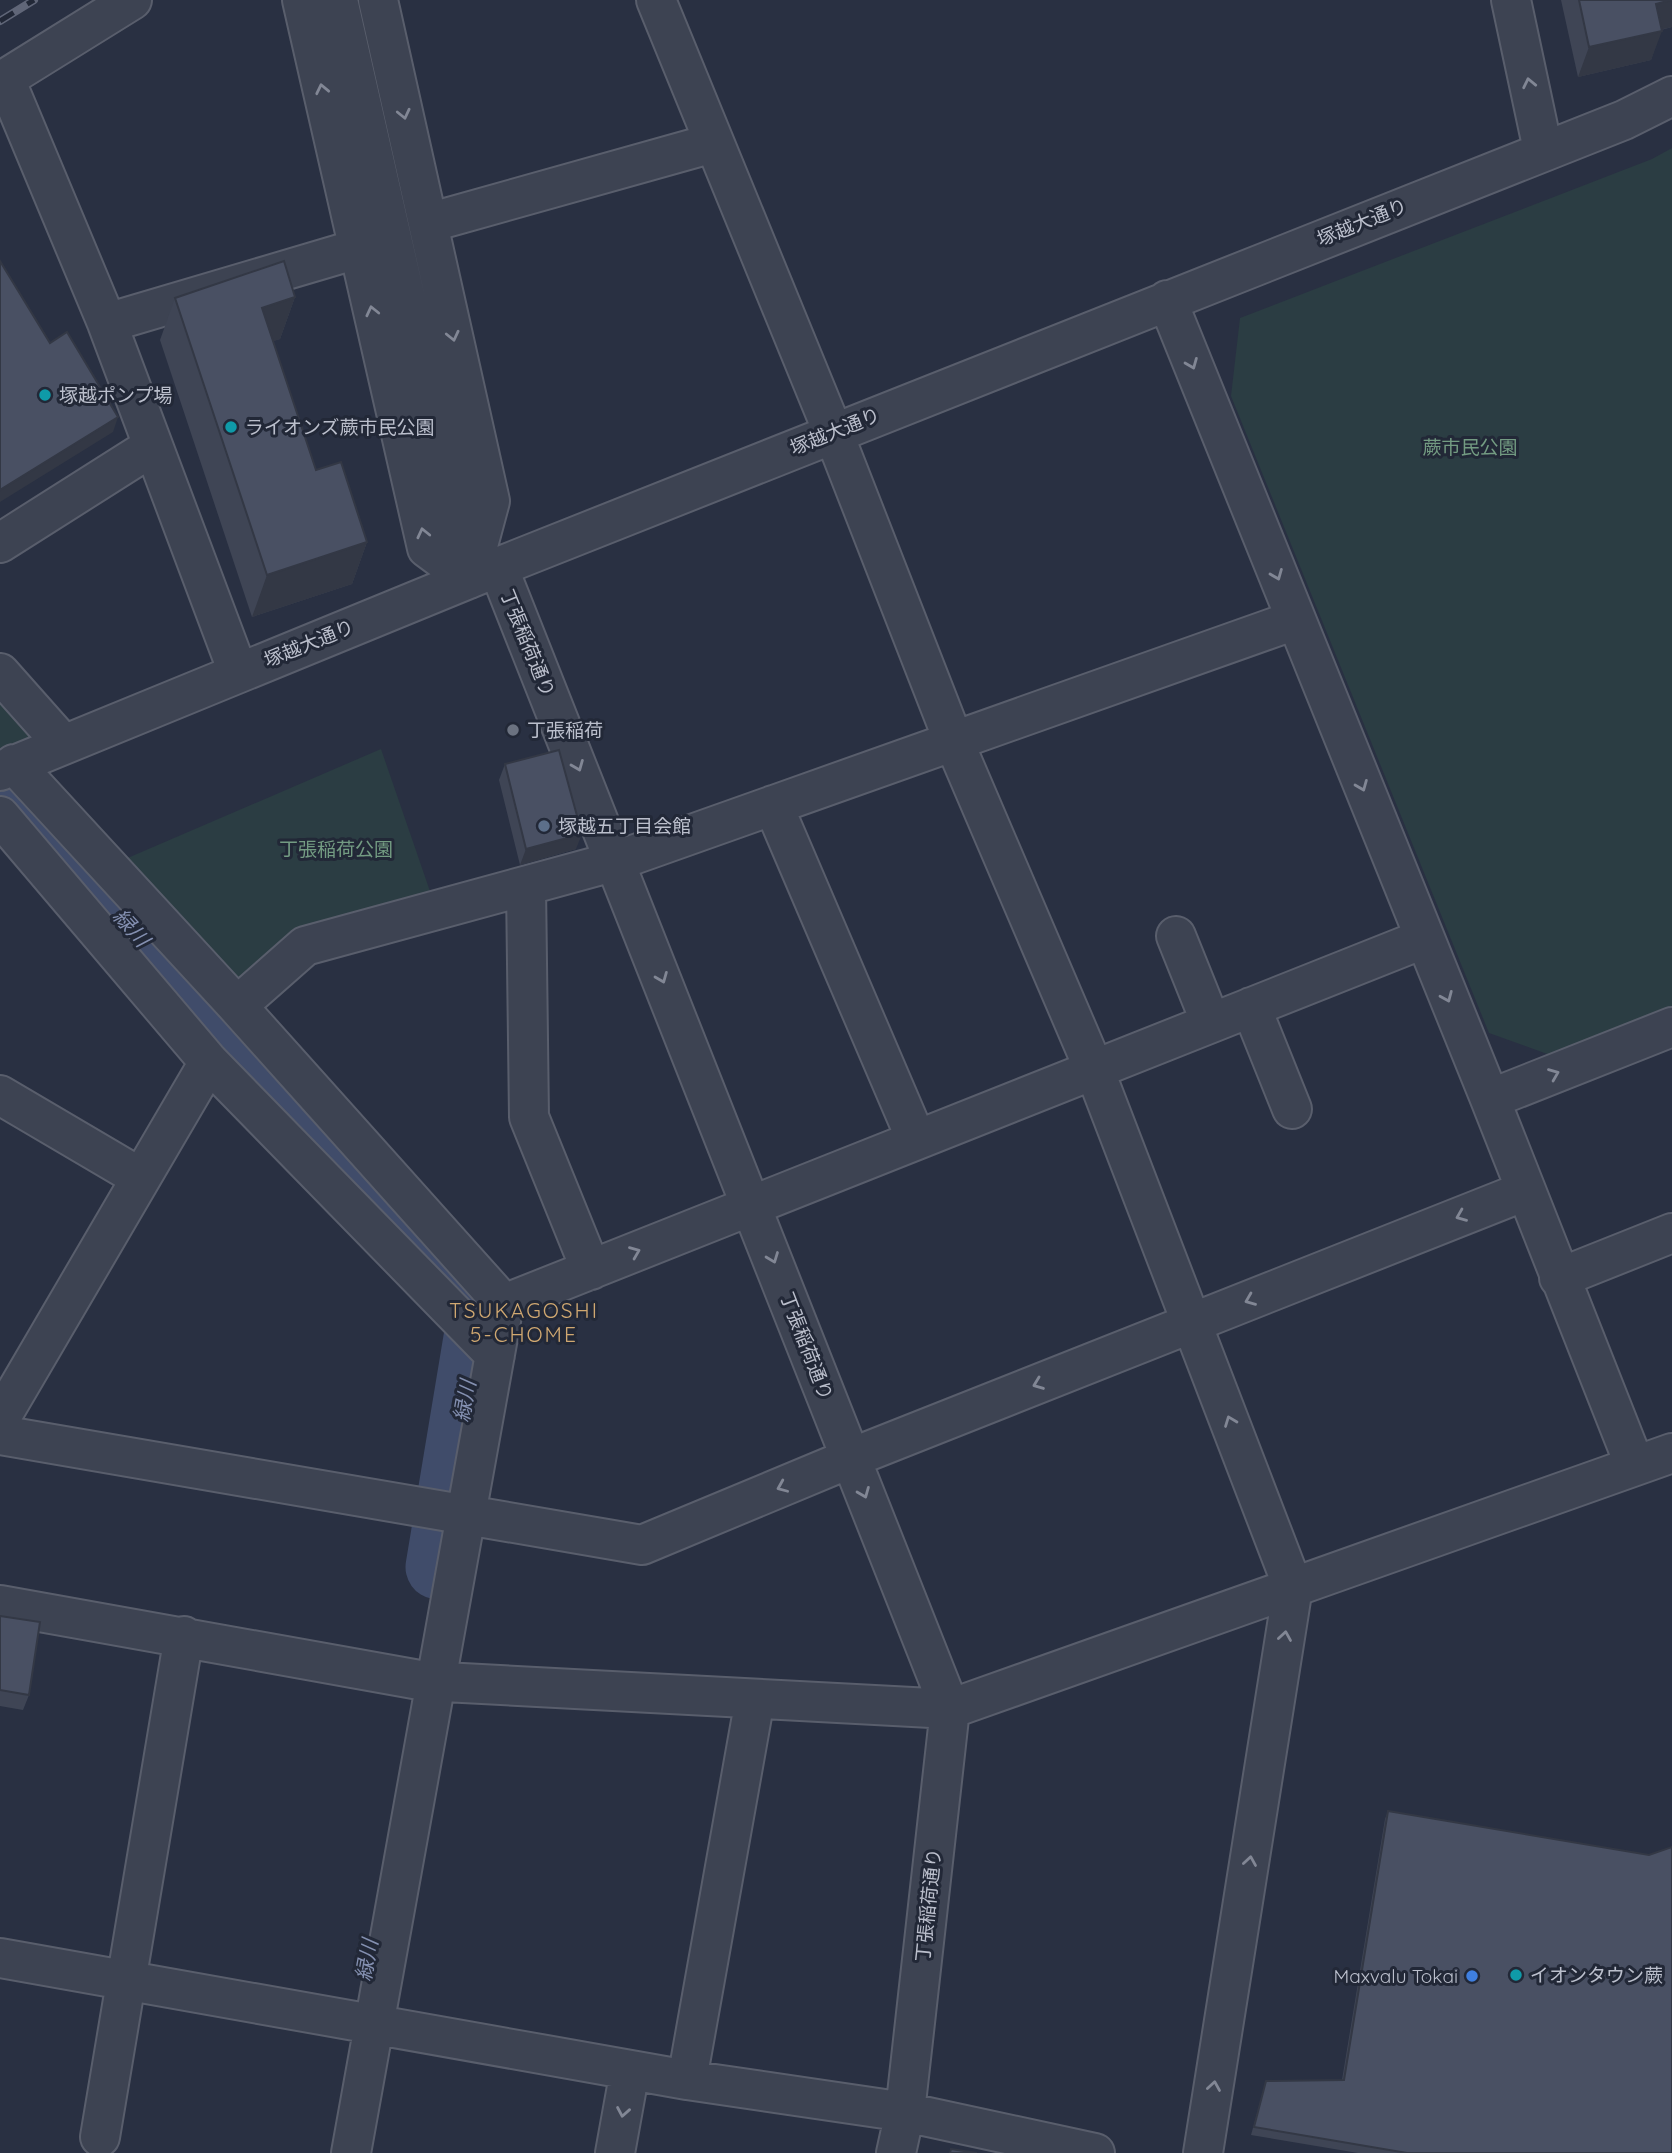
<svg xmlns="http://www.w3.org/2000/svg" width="1672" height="2153" viewBox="0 0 1672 2153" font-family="Quicksand,'Noto Sans JP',sans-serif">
<rect width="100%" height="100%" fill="#293042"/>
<!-- green -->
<path fill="#2b3d43" d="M 1672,148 L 1672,1007 L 1550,1055 L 1489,1033 L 1231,396 L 1240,318 L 1652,159 Z
M 0,699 L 32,736 L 0,749 Z
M 381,749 L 432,897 L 239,994 L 116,863 Z"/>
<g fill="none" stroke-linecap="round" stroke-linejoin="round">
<!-- river -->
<path stroke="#404c6a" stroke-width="65" d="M 0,782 L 197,997 L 480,1314 L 438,1567"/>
<!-- minor casing -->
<g stroke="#595e6c" stroke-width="42">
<path id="minor" d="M 302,0 L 427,548 L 469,579
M 338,0 L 469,577
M 378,0 L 490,501 L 469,579
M 656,0 L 833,432 L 954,742 L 1094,1069 L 1293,1587 L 1203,2153
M 1511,0 L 1543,150
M 5,79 L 107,323 L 238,672
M 0,82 L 132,0
M 428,223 L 713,143
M 1167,300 L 1490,1099 L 1635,1466
M 107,323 L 357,249
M 0,543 L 153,446
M 498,567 L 950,1709 L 905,2112 L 896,2153
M 0,673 L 63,744
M 14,764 L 237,1006 L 504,1304 L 351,2153
M 0,771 L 498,567 L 1624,120 L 1672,96
M 773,805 L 916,1139
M 0,816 L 209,1062 L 495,1355
M 526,886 L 529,1117 L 591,1270
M 1176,936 L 1211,1023
M 237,1006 L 305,946 L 616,861 L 1295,620
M 1251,1007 L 1292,1109
M 0,1095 L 141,1178
M 1490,1099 L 1672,1027
M 1559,1278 L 1672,1233
M 504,1304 L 1423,939
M 0,1419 L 209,1062
M 0,1435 L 642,1545 L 851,1458 L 1525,1191
M 0,1605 L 425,1681 L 950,1709 L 1672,1453
M 0,1958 L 687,2080 L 905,2112 L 1095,2153
M 687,2080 L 755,1699
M 100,2137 L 184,1636
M 615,2153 L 630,2070"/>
</g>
<!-- minor -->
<use href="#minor" stroke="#3d4352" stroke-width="38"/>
<!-- rail casing -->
<g stroke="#606678" stroke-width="8">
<path id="rail" d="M 0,21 L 34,0"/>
</g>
<!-- rail -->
<use href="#rail" stroke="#222837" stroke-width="5" stroke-dasharray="16" stroke-linecap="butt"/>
</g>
<!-- wall -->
<path fill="#3f4555" d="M 1561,0 L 1672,0 L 1672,27 L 1661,30 L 1651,60 L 1578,77 Z
M 295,297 L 280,339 L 273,341 L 316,470 L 367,542 L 352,584 L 252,617 L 160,340 L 175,298 Z
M 505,764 L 576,849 L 520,865 L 499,780 Z
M 0,1616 L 29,1695 L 23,1710 L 0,1706 Z
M 1388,1811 L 1672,2153 L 1358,2153 L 1251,2135 L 1266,2081 L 1342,2080 L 1385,1819 Z"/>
<!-- shaded-wall -->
<path fill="#333845" d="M 1672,0 L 1672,27 L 1645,33 L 1656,4 Z
M 1662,31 L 1651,60 L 1578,77 L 1589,47 Z
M 295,297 L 280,339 L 247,350 L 262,308 Z
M 118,417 L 113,432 L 0,502 L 0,490 Z
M 367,542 L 352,584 L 252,617 L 267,575 Z
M 582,834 L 576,849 L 520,865 L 526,849 Z"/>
<!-- building -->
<path fill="#495063" stroke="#333845" stroke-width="2" d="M 1579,0 L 1671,0 L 1656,4 L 1662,31 L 1589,47 Z
M 0,261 L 50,343 L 67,332 L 118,417 L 0,490 Z
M 284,261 L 295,297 L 262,308 L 316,470 L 341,462 L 367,542 L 267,575 L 175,298 Z
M 559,750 L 582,834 L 526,849 L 505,764 Z
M 0,1616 L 40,1622 L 29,1695 L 0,1690 Z
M 1388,1811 L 1649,1855 L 1672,1847 L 1672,2153 L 1407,2153 L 1254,2127 L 1266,2081 L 1344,2080 Z
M 951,2149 L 977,2153 L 950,2153 Z"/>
<!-- one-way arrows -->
<defs><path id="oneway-chevron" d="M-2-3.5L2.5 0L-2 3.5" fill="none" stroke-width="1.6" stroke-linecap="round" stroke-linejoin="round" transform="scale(1.75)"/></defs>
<g stroke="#828795">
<use href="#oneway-chevron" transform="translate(1529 83) rotate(-102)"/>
<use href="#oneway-chevron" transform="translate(322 89) rotate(-102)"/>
<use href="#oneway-chevron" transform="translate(404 114) rotate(77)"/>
<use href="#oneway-chevron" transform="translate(372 311) rotate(-103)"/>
<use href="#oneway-chevron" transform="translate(453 336) rotate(77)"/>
<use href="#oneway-chevron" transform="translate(1192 364) rotate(68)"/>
<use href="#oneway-chevron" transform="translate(423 533) rotate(-103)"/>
<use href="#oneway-chevron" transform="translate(1277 575) rotate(68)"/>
<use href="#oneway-chevron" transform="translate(578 766) rotate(68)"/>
<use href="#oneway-chevron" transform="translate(1362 786) rotate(68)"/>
<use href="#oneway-chevron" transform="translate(662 978) rotate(68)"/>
<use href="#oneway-chevron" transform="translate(1447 997) rotate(67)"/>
<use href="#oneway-chevron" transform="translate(1554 1074) rotate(-22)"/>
<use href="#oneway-chevron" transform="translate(1461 1216) rotate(158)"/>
<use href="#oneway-chevron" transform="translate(635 1252) rotate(-22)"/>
<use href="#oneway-chevron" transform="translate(773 1258) rotate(69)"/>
<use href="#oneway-chevron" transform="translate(1250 1300) rotate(158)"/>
<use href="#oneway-chevron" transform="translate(1038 1384) rotate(159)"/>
<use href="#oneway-chevron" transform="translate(1230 1421) rotate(-111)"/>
<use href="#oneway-chevron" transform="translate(782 1487) rotate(157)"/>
<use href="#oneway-chevron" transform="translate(864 1493) rotate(68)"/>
<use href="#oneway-chevron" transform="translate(1285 1636) rotate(-81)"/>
<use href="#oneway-chevron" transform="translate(1250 1861) rotate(-81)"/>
<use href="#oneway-chevron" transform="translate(1214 2086) rotate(-81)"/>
<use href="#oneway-chevron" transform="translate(623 2112) rotate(100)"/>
</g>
<!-- markers -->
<g fill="#0f9aa8" stroke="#222837" stroke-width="2.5">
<circle cx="45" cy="395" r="7"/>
<circle cx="231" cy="427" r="7"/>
<circle cx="1516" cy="1975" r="7"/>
</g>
<circle fill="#6b7280" stroke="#222837" stroke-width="2.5" cx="513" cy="730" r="7"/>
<circle fill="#5c6f8a" stroke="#222837" stroke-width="2.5" cx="544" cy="826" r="7"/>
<circle fill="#3f7fe0" stroke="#222837" stroke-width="2.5" cx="1472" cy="1976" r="7"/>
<g text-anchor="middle" stroke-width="6" stroke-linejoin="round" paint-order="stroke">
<!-- street labels -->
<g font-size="19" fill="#bbbfcc" stroke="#222837">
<text transform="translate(1362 222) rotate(-22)" y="7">塚越大通り</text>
<text transform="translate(835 431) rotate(-22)" y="7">塚越大通り</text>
<text transform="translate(309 643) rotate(-22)" y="7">塚越大通り</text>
<text transform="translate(528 643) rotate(68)" y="7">丁張稲荷通り</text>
<text transform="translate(807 1346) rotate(69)" y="7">丁張稲荷通り</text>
<text transform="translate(928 1905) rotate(-84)" y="7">丁張稲荷通り</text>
</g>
<!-- poi labels -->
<g font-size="19" fill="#bbbfcc" stroke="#222837" text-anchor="start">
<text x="59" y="402">塚越ポンプ場</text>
<text x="245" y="434">ライオンズ蕨市民公園</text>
<text x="527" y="737">丁張稲荷</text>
<text x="558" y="833">塚越五丁目会館</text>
<text x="1530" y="1982">イオンタウン蕨</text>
<text x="1458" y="1983" text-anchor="end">Maxvalu Tokai</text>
</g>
<!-- park labels -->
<g font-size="19" fill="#739b82" stroke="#222837">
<text x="1470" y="454">蕨市民公園</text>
<text x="336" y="856">丁張稲荷公園</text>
</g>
<!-- water labels -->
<g font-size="21" font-style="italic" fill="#8490b1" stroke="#222837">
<text transform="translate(131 928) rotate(48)" y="7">緑川</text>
<text transform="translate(465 1401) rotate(-80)" y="7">緑川</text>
<text transform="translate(367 1960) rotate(-80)" y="7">緑川</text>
</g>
<!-- neighbourhood labels -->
<g font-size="21" letter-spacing="2" fill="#d0a871" stroke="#222837">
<text x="524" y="1318">TSUKAGOSHI<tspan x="524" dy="24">5-CHOME</tspan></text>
</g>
</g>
</svg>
